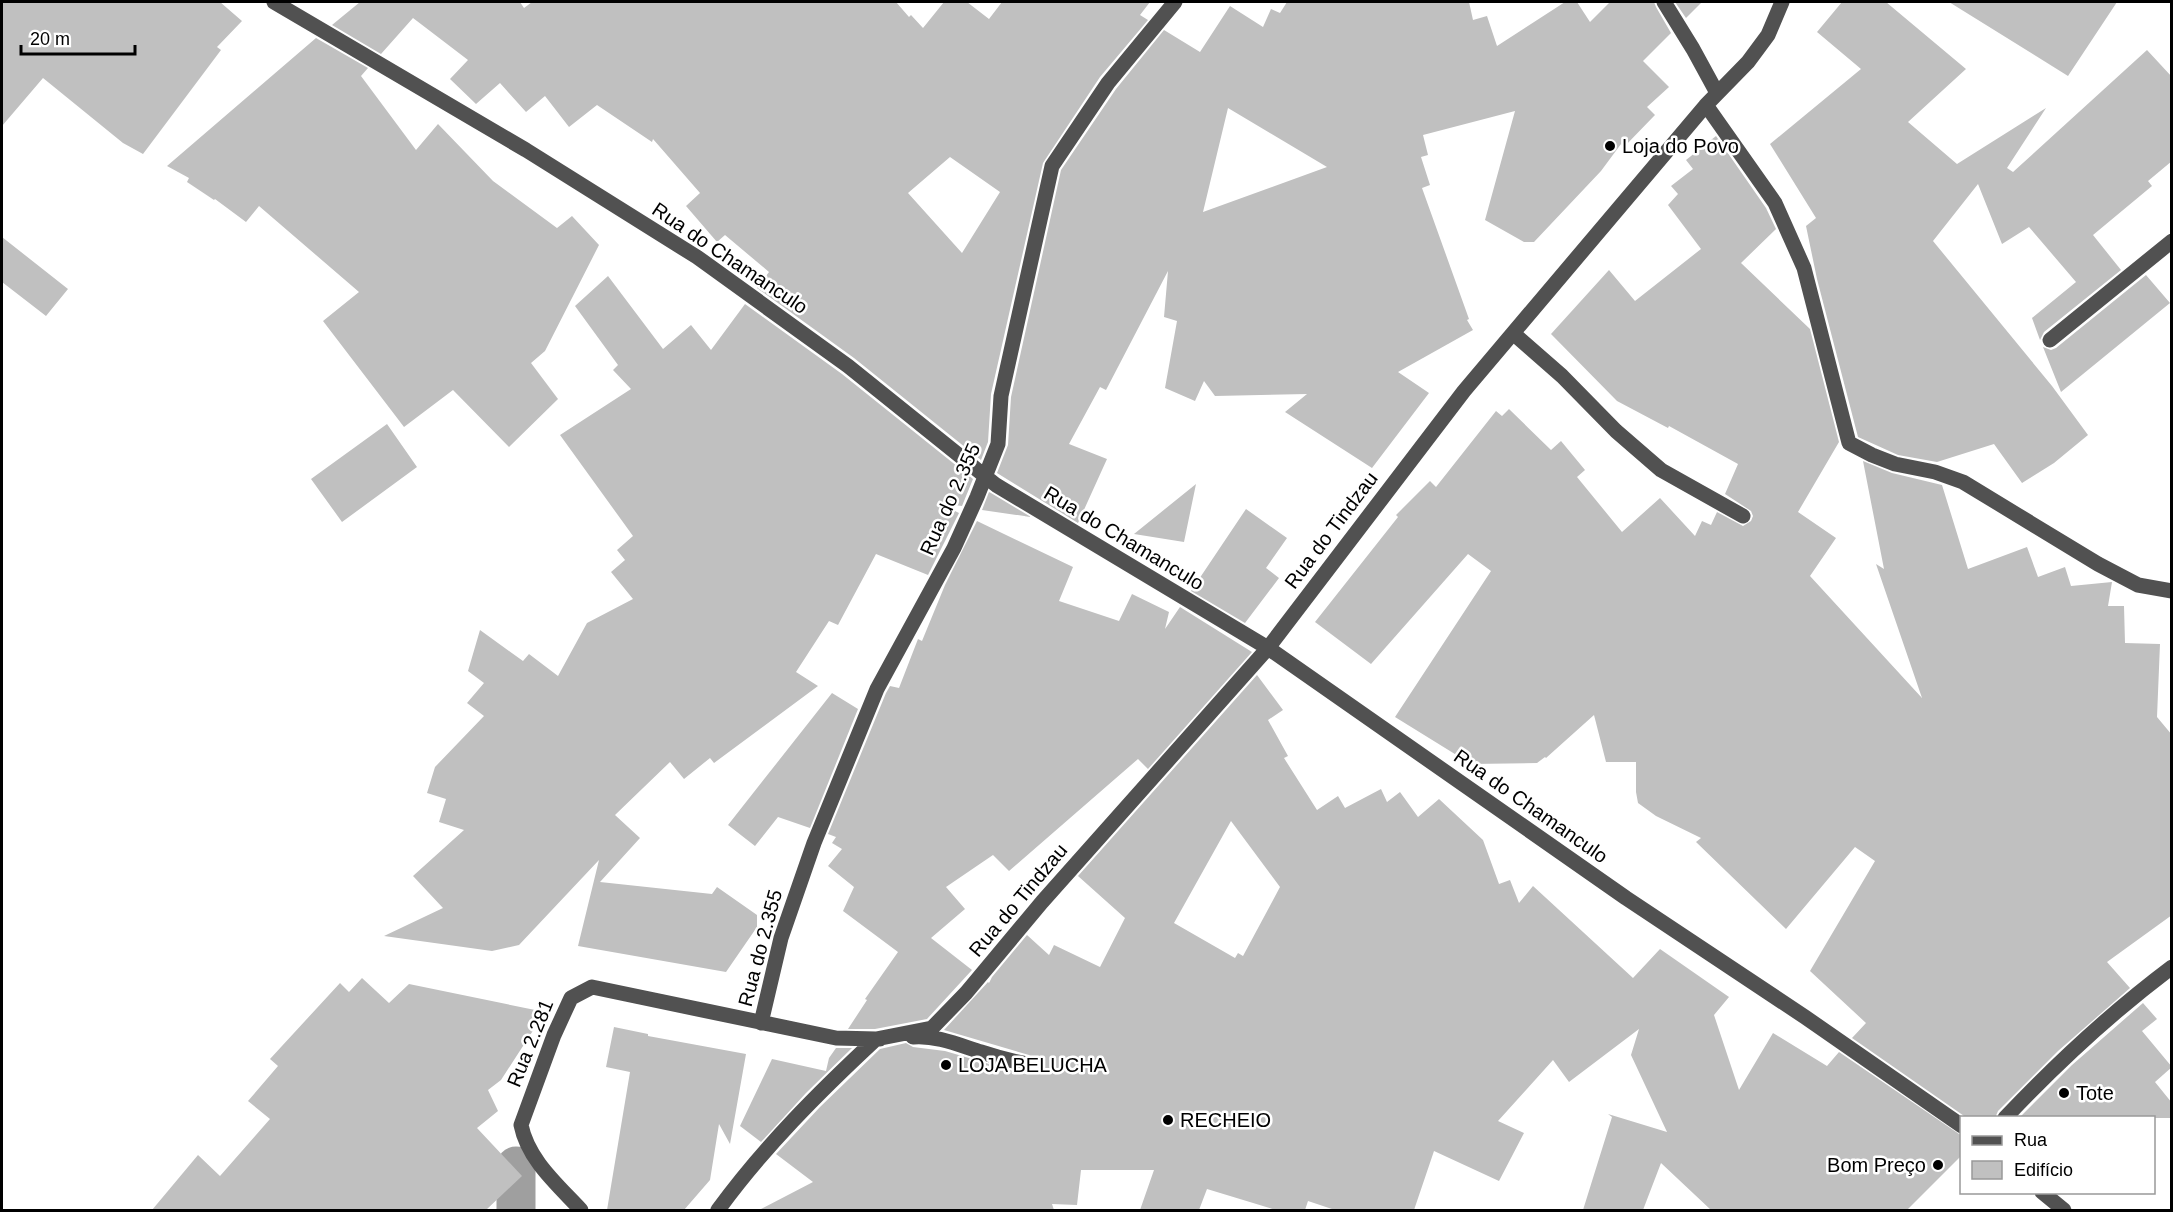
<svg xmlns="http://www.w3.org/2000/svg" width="2173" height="1212" viewBox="0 0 2173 1212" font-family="Arial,sans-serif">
<rect width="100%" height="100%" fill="#fff"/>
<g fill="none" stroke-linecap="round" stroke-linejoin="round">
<!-- canal -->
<path stroke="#9f9f9f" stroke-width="39" d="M 516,1210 L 516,1166"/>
</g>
<!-- building -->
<path fill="#c0c0c0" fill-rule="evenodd" d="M 2,2 L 220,2 L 242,21 L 217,47 L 221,50 L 143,154 L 123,143 L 43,78 L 2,126 Z
M 360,2 L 520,2 L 524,8 L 532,2 L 896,2 L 909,17 L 911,15 L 923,28 L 944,2 L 967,2 L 989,19 L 1002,2 L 1150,2 L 1140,15 L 1148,20 L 1100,77 L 1043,163 L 991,394 L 988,442 L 981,460 L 854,358 L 757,288 L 769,272 L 725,235 L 717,242 L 686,206 L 700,193 L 653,139 L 652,142 L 597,105 L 569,127 L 545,96 L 526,112 L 500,83 L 476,104 L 450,79 L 468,60 L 413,18 L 381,54 L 332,25 ZM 950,157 L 1000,192 L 962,253 L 908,193 Z
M 1287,2 L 1469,2 L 1473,20 L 1487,16 L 1497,46 L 1565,2 L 1577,2 L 1590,22 L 1610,2 L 1654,2 L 1656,7 L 1671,33 L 1643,61 L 1669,87 L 1647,107 L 1655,115 L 1623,148 L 1621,144 L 1601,171 L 1534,242 L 1524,242 L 1485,220 L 1515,111 L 1423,135 L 1428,155 L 1421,157 L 1430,185 L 1422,188 L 1469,319 L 1467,320 L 1473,330 L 1398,372 L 1429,393 L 1372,468 L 1285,412 L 1307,394 L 1215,396 L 1204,381 L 1195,401 L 1165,388 L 1177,321 L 1164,317 L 1168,271 L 1106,390 L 1100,387 L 1069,444 L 1107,459 L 1078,523 L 997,473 L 1008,445 L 1011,397 L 1061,170 L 1116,89 L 1164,30 L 1200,52 L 1230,6 L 1263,27 L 1271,9 L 1280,13 ZM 1228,108 L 1327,167 L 1203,212 Z
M 1675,2 L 1702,2 L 1686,18 Z
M 1842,2 L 1886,2 L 1966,69 L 1908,122 L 1957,164 L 2046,108 L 2007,168 L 2013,172 L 2147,50 L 2172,77 L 2172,161 L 2148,181 L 2152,186 L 2093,235 L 2121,270 L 2044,332 L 2040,340 L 2032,318 L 2076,282 L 2029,227 L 2002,244 L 1978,184 L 1933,241 L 2052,386 L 2088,435 L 2054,463 L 2022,483 L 1994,444 L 1937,462 L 1898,455 L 1858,437 L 1817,279 L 1806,226 L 1816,218 L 1770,144 L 1861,69 L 1817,32 Z
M 1949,2 L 2117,2 L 2068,76 Z
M 316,38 L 368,68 L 361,76 L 416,150 L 438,124 L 493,181 L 557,228 L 572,216 L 599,245 L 545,351 L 531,363 L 558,399 L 509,447 L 453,390 L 404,427 L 323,321 L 359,292 L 259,206 L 246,222 L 215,199 L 214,200 L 187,182 L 189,178 L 167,166 Z
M 1716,136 L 1766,208 L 1776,229 L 1741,263 L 1810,329 L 1839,442 L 1798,512 L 1836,538 L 1810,576 L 1922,698 L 1876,564 L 1884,569 L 1863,461 L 1892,473 L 1942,485 L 1968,569 L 2027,547 L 2038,577 L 2065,567 L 2071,586 L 2112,582 L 2108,606 L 2124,606 L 2125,643 L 2160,644 L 2157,717 L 2172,735 L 2172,915 L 2107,962 L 2130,988 L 2058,1051 L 1998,1111 L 1995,1118 L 1967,1118 L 1852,1038 L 1866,1023 L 1810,971 L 1875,861 L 1855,847 L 1786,929 L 1696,842 L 1701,838 L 1656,816 L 1638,803 L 1636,792 L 1636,762 L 1606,762 L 1594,715 L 1546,758 L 1545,757 L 1537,763 L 1471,764 L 1395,717 L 1491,571 L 1468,554 L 1371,664 L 1315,622 L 1398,517 L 1396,515 L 1430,481 L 1436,487 L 1496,411 L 1502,416 L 1509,409 L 1551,450 L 1561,441 L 1585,470 L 1577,477 L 1622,532 L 1660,498 L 1695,536 L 1702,521 L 1711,525 L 1717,512 L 1743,526 L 1751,521 L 1753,516 L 1751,511 L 1725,494 L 1738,464 L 1669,426 L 1668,428 L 1617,401 L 1551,334 L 1609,270 L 1635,301 L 1701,249 L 1668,205 L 1678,194 L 1671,186 L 1693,169 L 1686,160 Z
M 2,237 L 68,289 L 46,316 L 2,282 Z
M 2146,275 L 2170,303 L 2061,392 L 2043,347 L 2051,350 L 2056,348 Z
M 608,276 L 663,349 L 691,325 L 711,350 L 745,304 L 842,374 L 973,479 L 962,506 L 939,503 L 959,513 L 928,575 L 876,554 L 838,625 L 829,621 L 796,672 L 818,686 L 714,763 L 710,758 L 684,779 L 670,762 L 615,815 L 640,838 L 600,882 L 712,894 L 717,887 L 757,915 L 757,927 L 726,972 L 578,946 L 599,860 L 519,945 L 492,951 L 384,936 L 443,908 L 413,876 L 464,830 L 439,822 L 446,799 L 427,793 L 435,767 L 484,716 L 467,703 L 484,683 L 468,671 L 480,630 L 523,661 L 529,654 L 558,676 L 587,623 L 633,599 L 611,572 L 625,560 L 617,550 L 633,536 L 560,435 L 631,389 L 613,370 L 618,365 L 575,306 Z
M 387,424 L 417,467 L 342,522 L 311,479 Z
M 1196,484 L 1184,542 L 1134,534 Z
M 989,492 L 991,493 L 1031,517 L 982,510 Z
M 1246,509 L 1287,538 L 1266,568 L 1279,578 L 1245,623 L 1191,591 Z
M 977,521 L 1073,567 L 1059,601 L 1119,621 L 1132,594 L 1169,612 L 1165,629 L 1180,607 L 1252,652 L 1148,769 L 1138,759 L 1009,871 L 993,855 L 946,887 L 965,909 L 931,938 L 972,970 L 927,1019 L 875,1029 L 848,1029 L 867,1000 L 865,999 L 898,952 L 843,911 L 854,887 L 828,866 L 842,849 L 832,843 L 836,837 L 828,834 L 886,693 L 890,686 L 899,688 L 918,639 L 922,641 L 945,585 Z
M 1257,675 L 1283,710 L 1268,720 L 1288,756 L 1284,758 L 1317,810 L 1338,796 L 1345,808 L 1381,789 L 1387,802 L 1400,792 L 1418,817 L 1439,799 L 1483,840 L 1499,884 L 1510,880 L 1519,903 L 1533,886 L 1633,978 L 1660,949 L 1729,997 L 1714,1015 L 1739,1090 L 1773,1033 L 1827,1066 L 1839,1052 L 1962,1136 L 1962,1155 L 1907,1210 L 1711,1210 L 1661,1163 L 1643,1210 L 1583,1210 L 1612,1117 L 1608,1114 L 1667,1132 L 1631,1055 L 1639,1029 L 1569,1082 L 1553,1060 L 1498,1121 L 1524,1133 L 1499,1181 L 1434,1151 L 1414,1210 L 1335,1210 L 1308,1201 L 1305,1210 L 1276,1210 L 1207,1189 L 1199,1210 L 1140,1210 L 1154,1170 L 1081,1170 L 1077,1205 L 1052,1204 L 1054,1210 L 759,1210 L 813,1182 L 776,1154 L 820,1107 L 880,1049 L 906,1043 L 913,1047 L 945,1051 L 1013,1071 L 1026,1074 L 1034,1071 L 1036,1061 L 1029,1055 L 944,1030 L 988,982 L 989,983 L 992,977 L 1027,935 L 1049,955 L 1054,945 L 1100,967 L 1125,918 L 1078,876 ZM 1231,821 L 1280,887 L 1243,956 L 1238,953 L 1235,958 L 1174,923 Z
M 832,693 L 858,709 L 810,828 L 778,817 L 755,846 L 728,825 Z
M 362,978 L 389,1003 L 409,984 L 545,1012 L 501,1080 L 488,1090 L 498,1111 L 477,1128 L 522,1176 L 486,1210 L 152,1210 L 198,1155 L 220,1176 L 270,1119 L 248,1101 L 278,1066 L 270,1059 L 340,983 L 349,992 Z
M 2143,1003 L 2157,1019 L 2142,1031 L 2172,1067 L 2155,1082 L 2172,1103 L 2172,1118 L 2019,1118 L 2072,1065 Z
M 614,1027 L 648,1034 L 648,1036 L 746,1054 L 730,1144 L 719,1124 L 710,1180 L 684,1210 L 607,1210 L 630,1072 L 606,1067 Z
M 836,1048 L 852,1048 L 806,1093 L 761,1142 L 740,1126 L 772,1059 L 826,1071 L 829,1058 Z"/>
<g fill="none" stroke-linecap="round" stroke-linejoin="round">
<!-- minor -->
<path stroke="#515151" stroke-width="15" d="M 274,2 L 526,150 L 697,257 L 848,366 L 996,485 L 1268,648 L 1626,898 L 1805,1017 L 1962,1126
M 1664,2 L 1693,49 L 1717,93
M 1706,105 L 1775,203 L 1804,268 L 1849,443 L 1872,455 L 1895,464 L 1935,472 L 1963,482 L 2098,564 L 2138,585 L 2172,591
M 1513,333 L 1562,376 L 1616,431 L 1661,470 L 1743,516
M 2050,340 L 2172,241
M 761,1023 L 781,938 L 814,843 L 877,689 L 954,548 L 977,497 L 998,444 L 1001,396 L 1052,166 L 1108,83 L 1175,2
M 913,1037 C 936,1035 959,1045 981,1052 C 996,1057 1011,1061 1027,1064
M 2005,1118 C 2057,1063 2112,1012 2172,967
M 2042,1192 L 2064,1210
M 581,1210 C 558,1185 528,1160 521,1125 L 554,1035 L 571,998 L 592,987 L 836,1038 L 876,1039 L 932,1028 L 966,993 L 1042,902 L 1268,648 L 1464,391 L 1706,105 L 1748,62 L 1768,35 L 1782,2
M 718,1210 C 763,1148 819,1092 876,1039 L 880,1039"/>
</g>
<!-- markers -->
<g fill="#000" stroke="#fff" stroke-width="2">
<circle cx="1610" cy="146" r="6"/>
<circle cx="946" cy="1065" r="6"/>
<circle cx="2064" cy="1093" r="6"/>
<circle cx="1168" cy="1120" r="6"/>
<circle cx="1938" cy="1165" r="6"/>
</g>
<g text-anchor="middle" stroke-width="5" stroke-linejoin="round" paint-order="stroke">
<!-- poi labels -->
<g font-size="20" fill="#000" stroke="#fff" text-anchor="start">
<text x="1622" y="153">Loja do Povo</text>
<text x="958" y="1072">LOJA BELUCHA</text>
<text x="2076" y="1100">Tote</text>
<text x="1180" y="1127">RECHEIO</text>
<text x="1926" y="1172" text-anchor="end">Bom Preço</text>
</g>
<!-- street labels -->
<g font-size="20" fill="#000" stroke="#fff">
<text transform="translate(730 258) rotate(34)" y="7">Rua do Chamanculo</text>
<text transform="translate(950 499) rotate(-66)" y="7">Rua do 2.355</text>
<text transform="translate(1331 530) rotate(-53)" y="7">Rua do Tindzau</text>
<text transform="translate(1124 538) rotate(31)" y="7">Rua do Chamanculo</text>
<text transform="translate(1531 806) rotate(35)" y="7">Rua do Chamanculo</text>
<text transform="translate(1018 900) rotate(-50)" y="7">Rua do Tindzau</text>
<text transform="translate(760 948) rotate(-75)" y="7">Rua do 2.355</text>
<text transform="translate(530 1043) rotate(-68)" y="7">Rua 2.281</text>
</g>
</g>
<!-- border -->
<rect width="2173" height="1212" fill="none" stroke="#000000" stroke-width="6"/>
<!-- legend -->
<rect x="1960" y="1116" width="195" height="78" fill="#ffffff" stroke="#999999" stroke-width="1.5"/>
<rect x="1972" y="1136" width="30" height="9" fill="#515151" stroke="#999999" stroke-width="1.5"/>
<text x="2014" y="1146" font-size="18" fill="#000000">Rua</text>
<rect x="1972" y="1161" width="30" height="18" fill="#c0c0c0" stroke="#999999" stroke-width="1.5"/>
<text x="2014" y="1176" font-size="18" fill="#000000">Edifício</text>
<!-- scale -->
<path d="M21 45v9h114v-9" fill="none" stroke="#000000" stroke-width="3"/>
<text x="30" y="45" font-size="18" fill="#000000" stroke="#ffffff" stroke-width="4.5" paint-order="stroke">20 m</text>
</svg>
